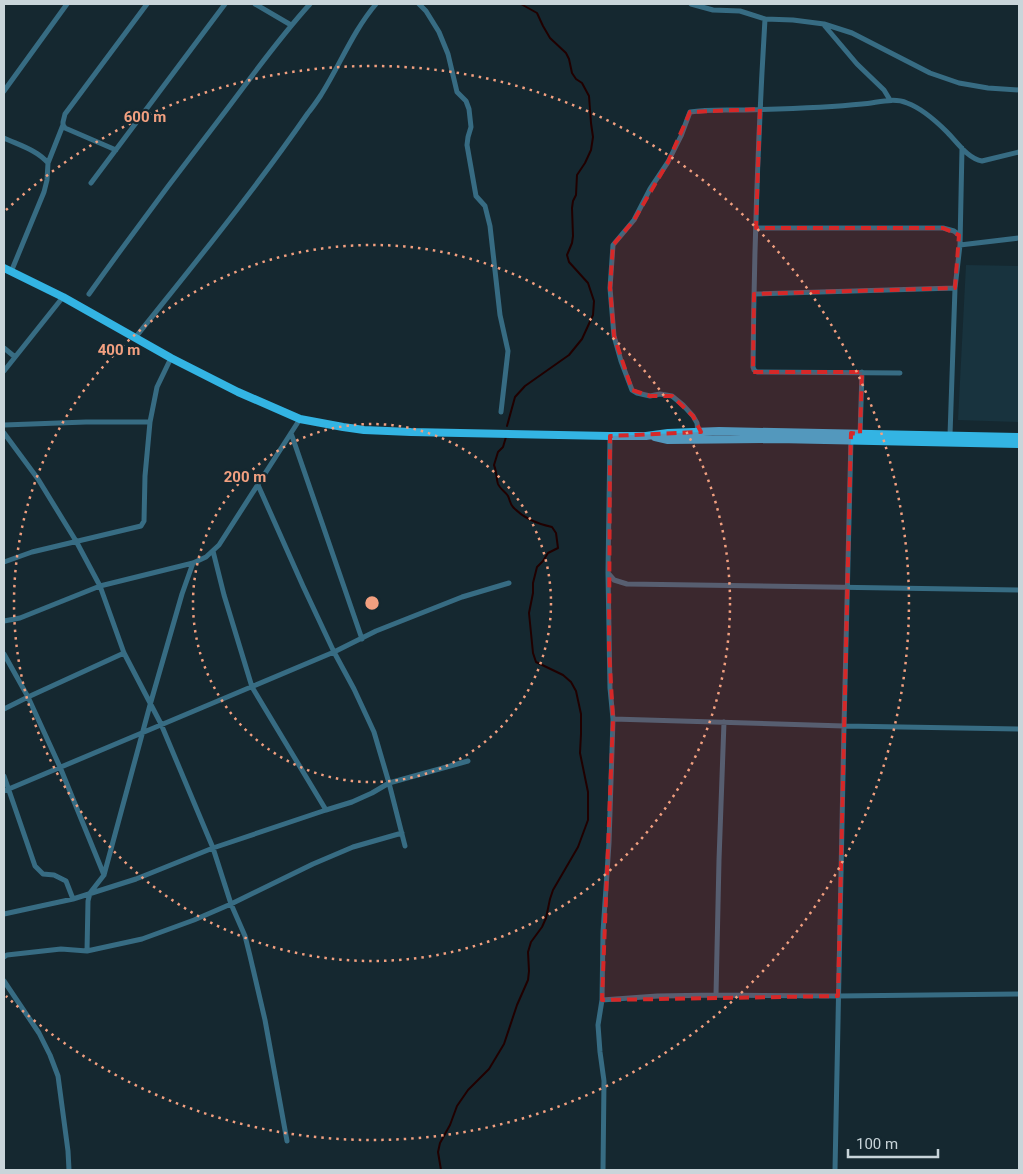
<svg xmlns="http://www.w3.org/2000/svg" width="1023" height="1174" viewBox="0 0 1023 1174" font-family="Roboto,sans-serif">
<rect width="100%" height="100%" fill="#152830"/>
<!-- built -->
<path fill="#18333e" d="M 966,265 L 1019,266 L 1019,422 L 958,420 Z"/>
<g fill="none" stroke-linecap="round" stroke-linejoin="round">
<!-- stream -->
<path stroke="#200000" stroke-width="2" d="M 507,426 L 515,397 L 525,386 L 569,355 L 582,339 L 593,315 L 594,301 L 588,283 L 569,262 L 567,255 L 572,243 L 573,236 L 572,208 L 573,201 L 576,195 L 577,175 L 585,163 L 591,150 L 593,137 L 591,123 L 589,96 L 582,83 L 576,79 L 572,73 L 569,59 L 566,53 L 550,38 L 543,26 L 537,13 L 521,4
M 441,1170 L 438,1152 L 440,1143 L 450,1125 L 457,1106 L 468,1090 L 489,1069 L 504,1044 L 517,1005 L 528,980 L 529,971 L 528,952 L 531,942 L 542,927 L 546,918 L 550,899 L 553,890 L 578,847 L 588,820 L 588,792 L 580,753 L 581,734 L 581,714 L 576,691 L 571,682 L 563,675 L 536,662 L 533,653 L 529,613 L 533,593 L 533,583 L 537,567 L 543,561 L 548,553 L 558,548 L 556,533 L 552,527 C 538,524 523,518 513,507 C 510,504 510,500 508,496 C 506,492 500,489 498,484 C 496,478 497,472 494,465 L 498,452 L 503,447 L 506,437"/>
<!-- street -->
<path stroke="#376c83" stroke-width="5" d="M 255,4 L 291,25
M 419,4 L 426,11 L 439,32 L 448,54 L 457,92 L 466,101 L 469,109 L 471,127 L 468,137 L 467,145 L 476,196 L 485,206 L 490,226 L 500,315 L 508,351 L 501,412
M 691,4 L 713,10 L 740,11 L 765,19 L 793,20 L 824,24 L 852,33 L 930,73 L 959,83 L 988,88 L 1019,90
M 765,19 C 758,135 754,251 753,367 L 754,370 L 757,372 L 900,373
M 824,25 L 857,64 L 884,90 L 890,100
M 4,91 L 67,4
M 63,125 L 65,128 L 116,150
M 4,138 C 19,145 37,150 48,163 L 47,180 L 44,192 L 11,272
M 48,163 L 63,125 L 63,122 L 65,114 L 147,4
M 91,183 L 225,4
M 756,228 L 943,228 L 954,231 L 959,235
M 960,245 L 1019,238
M 89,294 C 132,234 176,175 221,117 C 250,79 278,39 310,4
M 754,294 L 955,288
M 135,338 C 194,264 254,191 308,113 C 313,107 317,101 321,95 C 340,65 353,31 376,4
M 4,348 L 15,357
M 4,371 L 63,297
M 4,425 L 86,422 L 150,422
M 698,432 L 697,423 L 693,416 L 683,405 L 672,396 L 660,394 L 650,396 L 637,393 L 632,390 L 621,361 L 614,336 L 610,288 L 613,245 L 634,220 L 650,189 L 668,162 L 681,136 L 690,112 C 707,109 726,110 744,110 C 783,109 823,108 862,104 C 877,103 893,97 907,103 C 921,108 937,122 947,132 C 957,142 968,159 982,161 L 1019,152
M 4,433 L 38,479 L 76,541 L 100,586 L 124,653 L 161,724 L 213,848 L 231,904 L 245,936 L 250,956 L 265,1020 L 287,1141
M 291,433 L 362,639
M 950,435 L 955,288 L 960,245 L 962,148
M 610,436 L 608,573 L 614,580 L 627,584 L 1019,590
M 860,436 L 862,372
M 258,485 L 303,586 L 334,652 L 354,689 L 374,732 L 389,783 L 405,846
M 213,551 L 224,595 L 252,687 L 326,810
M 4,562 L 32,552 L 141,526 L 144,521 L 145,476 L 150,422 L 157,387 L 171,358
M 4,621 L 20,618 L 100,586 L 193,563 L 206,557 L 219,545 L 300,419
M 4,654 L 28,697 L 60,767 L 104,875
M 4,709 L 28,697 L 124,653
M 613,719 L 844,726 L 1019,729
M 4,776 L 35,866 L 43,874 L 54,875 L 66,881 L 73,899
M 4,791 L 334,652 L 376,631 L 462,597 L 509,583
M 4,914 L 73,899 L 136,879 L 213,848 L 326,810 L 352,802 L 372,793 L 389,783 L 468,761
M 87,951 L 88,901 L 90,893 L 104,875 L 150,705 L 182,594 L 193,563
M 4,957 L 7,955 L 61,949 L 87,951 L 142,939 L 194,920 L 231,904 L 313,864 L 353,847 L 402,833
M 4,981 L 39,1033 L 50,1055 L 58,1076 L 68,1151 L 69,1170
M 716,995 L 719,860 L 724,722
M 602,1000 L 657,996 L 716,995 L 838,996 L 1019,994
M 603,1170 L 604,1081 L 600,1052 L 598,1025 L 602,1000 L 603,932 L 609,843 L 613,719 L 610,688 L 608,573
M 835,1170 L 844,726 L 851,438"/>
<!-- primary -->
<path stroke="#33b4e3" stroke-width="8" d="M 4,268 L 63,297 L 171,358 L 238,392 L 300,419 L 343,427 L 364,430 L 411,432 L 610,436 L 646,436 L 668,433 L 719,431 L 1019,437
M 655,437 L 668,440 L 777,439 L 1019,444"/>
</g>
<!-- marked area -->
<path fill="#d62828" fill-opacity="0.2" stroke="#d62828" stroke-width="4" stroke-dasharray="10 6" stroke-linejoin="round" d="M 760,109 L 756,228 L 943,228 L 959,235 L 955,288 L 754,294 L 753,372 L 862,372 L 860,434 L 851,433 L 838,996 L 602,1000 L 613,719 L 609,649 L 610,436 L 701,432 L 693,416 L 672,396 L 650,396 L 632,390 L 614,336 L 610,288 L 613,245 L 634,220 L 668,162 L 690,112 Z"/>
<!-- distance rings -->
<g fill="none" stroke="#f2a080" stroke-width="2.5" stroke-dasharray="2.5 5">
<circle cx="372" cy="603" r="179"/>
<circle cx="372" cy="603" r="358"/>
<path d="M6 210A537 537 0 1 1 6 996"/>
</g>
<circle cx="372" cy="603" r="8" fill="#f2a080" stroke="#152830" stroke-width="2.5"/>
<g font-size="15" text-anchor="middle" font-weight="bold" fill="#f2a080" stroke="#152830" stroke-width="4.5" stroke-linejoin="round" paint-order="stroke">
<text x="145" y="122">600 m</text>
<text x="119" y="355">400 m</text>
<text x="245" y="482">200 m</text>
</g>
<!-- border -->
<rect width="1023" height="1174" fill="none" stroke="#c9d5da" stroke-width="10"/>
<!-- scale -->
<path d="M848 1149v8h90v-8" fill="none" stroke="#c9d5da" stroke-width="2.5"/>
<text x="856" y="1149" font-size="15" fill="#c9d5da" stroke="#152830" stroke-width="4" paint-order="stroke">100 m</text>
</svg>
